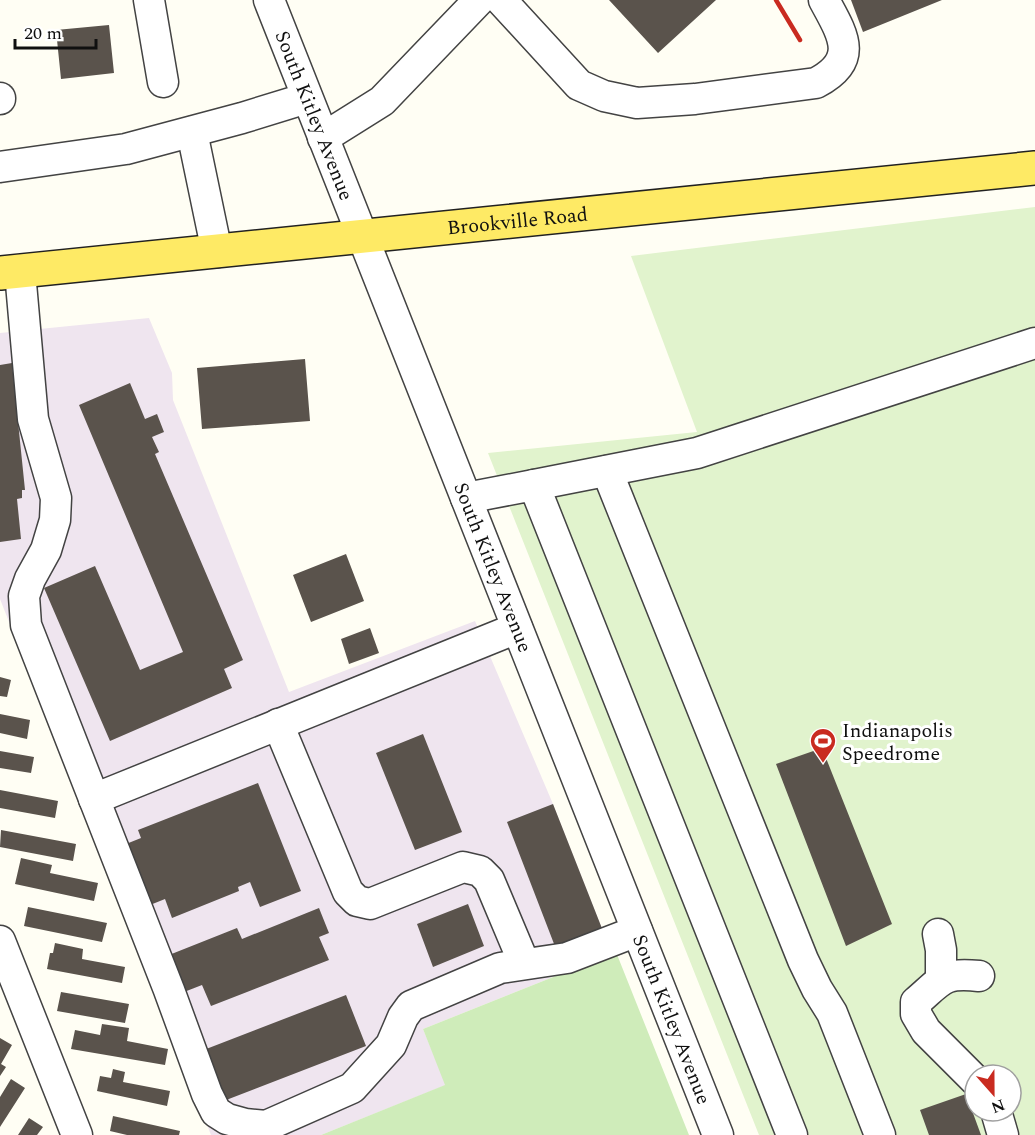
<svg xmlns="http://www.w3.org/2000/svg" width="1035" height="1135" viewBox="0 0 1035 1135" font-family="Spectral,serif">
<rect width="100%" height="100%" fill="#fffef4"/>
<!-- industrial -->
<path fill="#efe5ef" d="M 149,318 L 172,373 L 173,400 L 289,692 L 475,621 L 553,804 L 603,931 L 616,952 L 423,1029 L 446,1085 L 321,1135 L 211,1135 L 0,599 L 0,333 Z"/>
<!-- green -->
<path fill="#cfecba" d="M 616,952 L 689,1135 L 321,1135 L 445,1085 L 423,1029 Z"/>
<!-- pitch -->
<path fill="#e1f3cd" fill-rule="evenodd" d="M 1035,207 L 1035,1135 L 759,1135 L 488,453 L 697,432 L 631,256 ZM 975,1075 L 1011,1075 L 1011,1111 L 975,1111 Z"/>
<!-- building -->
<path fill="#5a534c" d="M 609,0 L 716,0 L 658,53 Z
M 851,0 L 942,0 L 863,32 Z
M 109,25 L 114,73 L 61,79 L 56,30 Z
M 305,359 L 310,421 L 202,429 L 197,368 Z
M 12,363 L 25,490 L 22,490 L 22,498 L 17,499 L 21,539 L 0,542 L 0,365 Z
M 130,383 L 145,419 L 157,414 L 164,432 L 152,437 L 159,452 L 155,454 L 243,660 L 224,669 L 232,688 L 110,741 L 44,588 L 95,566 L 140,670 L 183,652 L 79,405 Z
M 346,554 L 364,601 L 311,622 L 293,575 Z
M 370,628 L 379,653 L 349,664 L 341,639 Z
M 0,677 L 11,680 L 7,697 L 0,696 Z
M 0,714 L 30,720 L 27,739 L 0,733 Z
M 423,734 L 462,832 L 415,850 L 376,753 Z
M 822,748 L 892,924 L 846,946 L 776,764 Z
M 0,751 L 34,757 L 31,773 L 0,768 Z
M 258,783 L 301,891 L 260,907 L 250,882 L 238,887 L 239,891 L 172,918 L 165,899 L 145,907 L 121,846 L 141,838 L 138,830 Z
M 0,790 L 58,801 L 55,818 L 0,808 Z
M 553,804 L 603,931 L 556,949 L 507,822 Z
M 1,830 L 76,844 L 73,861 L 0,847 Z
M 21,858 L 52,865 L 50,873 L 98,883 L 94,901 L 15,884 Z
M 468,904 L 484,946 L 433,967 L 417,924 Z
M 28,907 L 107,923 L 102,942 L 24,926 Z
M 319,908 L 329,933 L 319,937 L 329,960 L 211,1006 L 202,985 L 184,992 L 169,955 L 237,928 L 242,939 Z
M 55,943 L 83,949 L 82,959 L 125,967 L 122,983 L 47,969 L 50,953 L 53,953 Z
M 61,992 L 129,1004 L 125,1023 L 57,1011 Z
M 346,995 L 366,1046 L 221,1102 L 201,1051 Z
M 102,1024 L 129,1028 L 127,1041 L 168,1049 L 165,1065 L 71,1049 L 75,1030 L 100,1035 Z
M 0,1038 L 12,1045 L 1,1064 L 6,1067 L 0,1076 Z
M 113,1069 L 125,1072 L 123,1082 L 170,1091 L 167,1106 L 97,1091 L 100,1076 L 111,1078 Z
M 11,1079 L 25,1088 L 0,1127 L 0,1097 Z
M 966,1094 L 981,1135 L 929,1135 L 920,1110 Z
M 113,1116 L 180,1131 L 179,1135 L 127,1135 L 110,1131 Z
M 29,1118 L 43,1127 L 37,1135 L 18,1135 Z"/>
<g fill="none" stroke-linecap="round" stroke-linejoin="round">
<!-- minor casing -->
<g stroke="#434343" stroke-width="33">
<g id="minor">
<path d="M 149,0 L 163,82"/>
<path id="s1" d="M 269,0 L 718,1135"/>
<path d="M 501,0 L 579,85 L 604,96 L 637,103 L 695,99 L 816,83 C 860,60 843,35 824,0"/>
<path d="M 0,98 L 0,99"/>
<path d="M 192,132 L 217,252"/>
<path d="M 323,138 L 382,101 L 479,0"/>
<path d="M 0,167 L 126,149 L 242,118 L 307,98"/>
<path d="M 20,272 L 33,419 L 56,498 L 55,520 L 46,550 L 30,579 L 24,596 L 26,625 L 169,990 L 207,1094 L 216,1112 L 227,1119 L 245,1124 L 266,1126 L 352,1088 L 391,1045 L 403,1017 L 411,1006 L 500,968 L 567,958 L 637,931"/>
<path d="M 607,471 L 803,960 L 817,989 L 832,1013 L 880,1135"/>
<path d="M 534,485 L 697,453 L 1035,343"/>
<path d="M 466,498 L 534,485 L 792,1135"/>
<path d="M 278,724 L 348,892 L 357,901 L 370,904 L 463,867 L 480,871 L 489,880 L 524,963"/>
<path d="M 94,799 L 517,628"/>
<path d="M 938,934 L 941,950 L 941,979"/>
<path d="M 0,941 L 77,1135"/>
<path d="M 975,1080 L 926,1031 L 916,1014 L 916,1002 C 942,980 942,972 979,976"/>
<path d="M 996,1111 L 1003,1135"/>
</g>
</g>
<!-- major casing -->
<g stroke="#212121" stroke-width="36">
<g id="major">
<path id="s2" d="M 0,273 L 1035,168"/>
</g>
</g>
<!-- minor -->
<use href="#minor" stroke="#fff" stroke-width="30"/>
<!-- major -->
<use href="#major" stroke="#feea65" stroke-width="33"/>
<!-- rail -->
<path stroke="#c92b20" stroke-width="4.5" d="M 776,0 L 800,40"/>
</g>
<!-- icons -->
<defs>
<g id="stadium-pin" transform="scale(1.35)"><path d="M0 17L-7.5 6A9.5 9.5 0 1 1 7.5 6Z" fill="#c92b20" stroke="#fff"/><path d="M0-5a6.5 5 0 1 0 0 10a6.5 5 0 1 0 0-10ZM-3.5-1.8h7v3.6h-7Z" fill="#fff"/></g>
</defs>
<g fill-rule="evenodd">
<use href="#stadium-pin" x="823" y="741"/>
</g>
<g text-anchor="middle" stroke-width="6" stroke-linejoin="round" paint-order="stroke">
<!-- street labels -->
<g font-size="20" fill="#101010" stroke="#fff">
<text dy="7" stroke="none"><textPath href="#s1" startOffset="124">South Kitley Avenue</textPath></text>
<text dy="7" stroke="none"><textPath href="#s2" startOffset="520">Brookville Road</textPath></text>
<text dy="7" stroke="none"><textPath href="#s1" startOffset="610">South Kitley Avenue</textPath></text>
<text dy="7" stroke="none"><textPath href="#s1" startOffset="1096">South Kitley Avenue</textPath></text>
</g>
<!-- poi labels -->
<g font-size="20" fill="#101010" stroke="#fff" text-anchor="start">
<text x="842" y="737">Indianapolis<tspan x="842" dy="23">Speedrome</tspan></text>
</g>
</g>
<!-- north arrow -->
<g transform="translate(993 1093) rotate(159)"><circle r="28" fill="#ffffff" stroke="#9f9f9f" stroke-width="1.5"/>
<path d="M0-4.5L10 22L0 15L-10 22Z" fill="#c92b20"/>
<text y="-9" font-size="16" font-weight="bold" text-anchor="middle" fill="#101010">N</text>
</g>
<!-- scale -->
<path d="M15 39v9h81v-9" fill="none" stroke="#101010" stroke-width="3"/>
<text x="24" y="39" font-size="18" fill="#101010" stroke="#ffffff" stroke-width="4.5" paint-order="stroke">20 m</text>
</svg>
